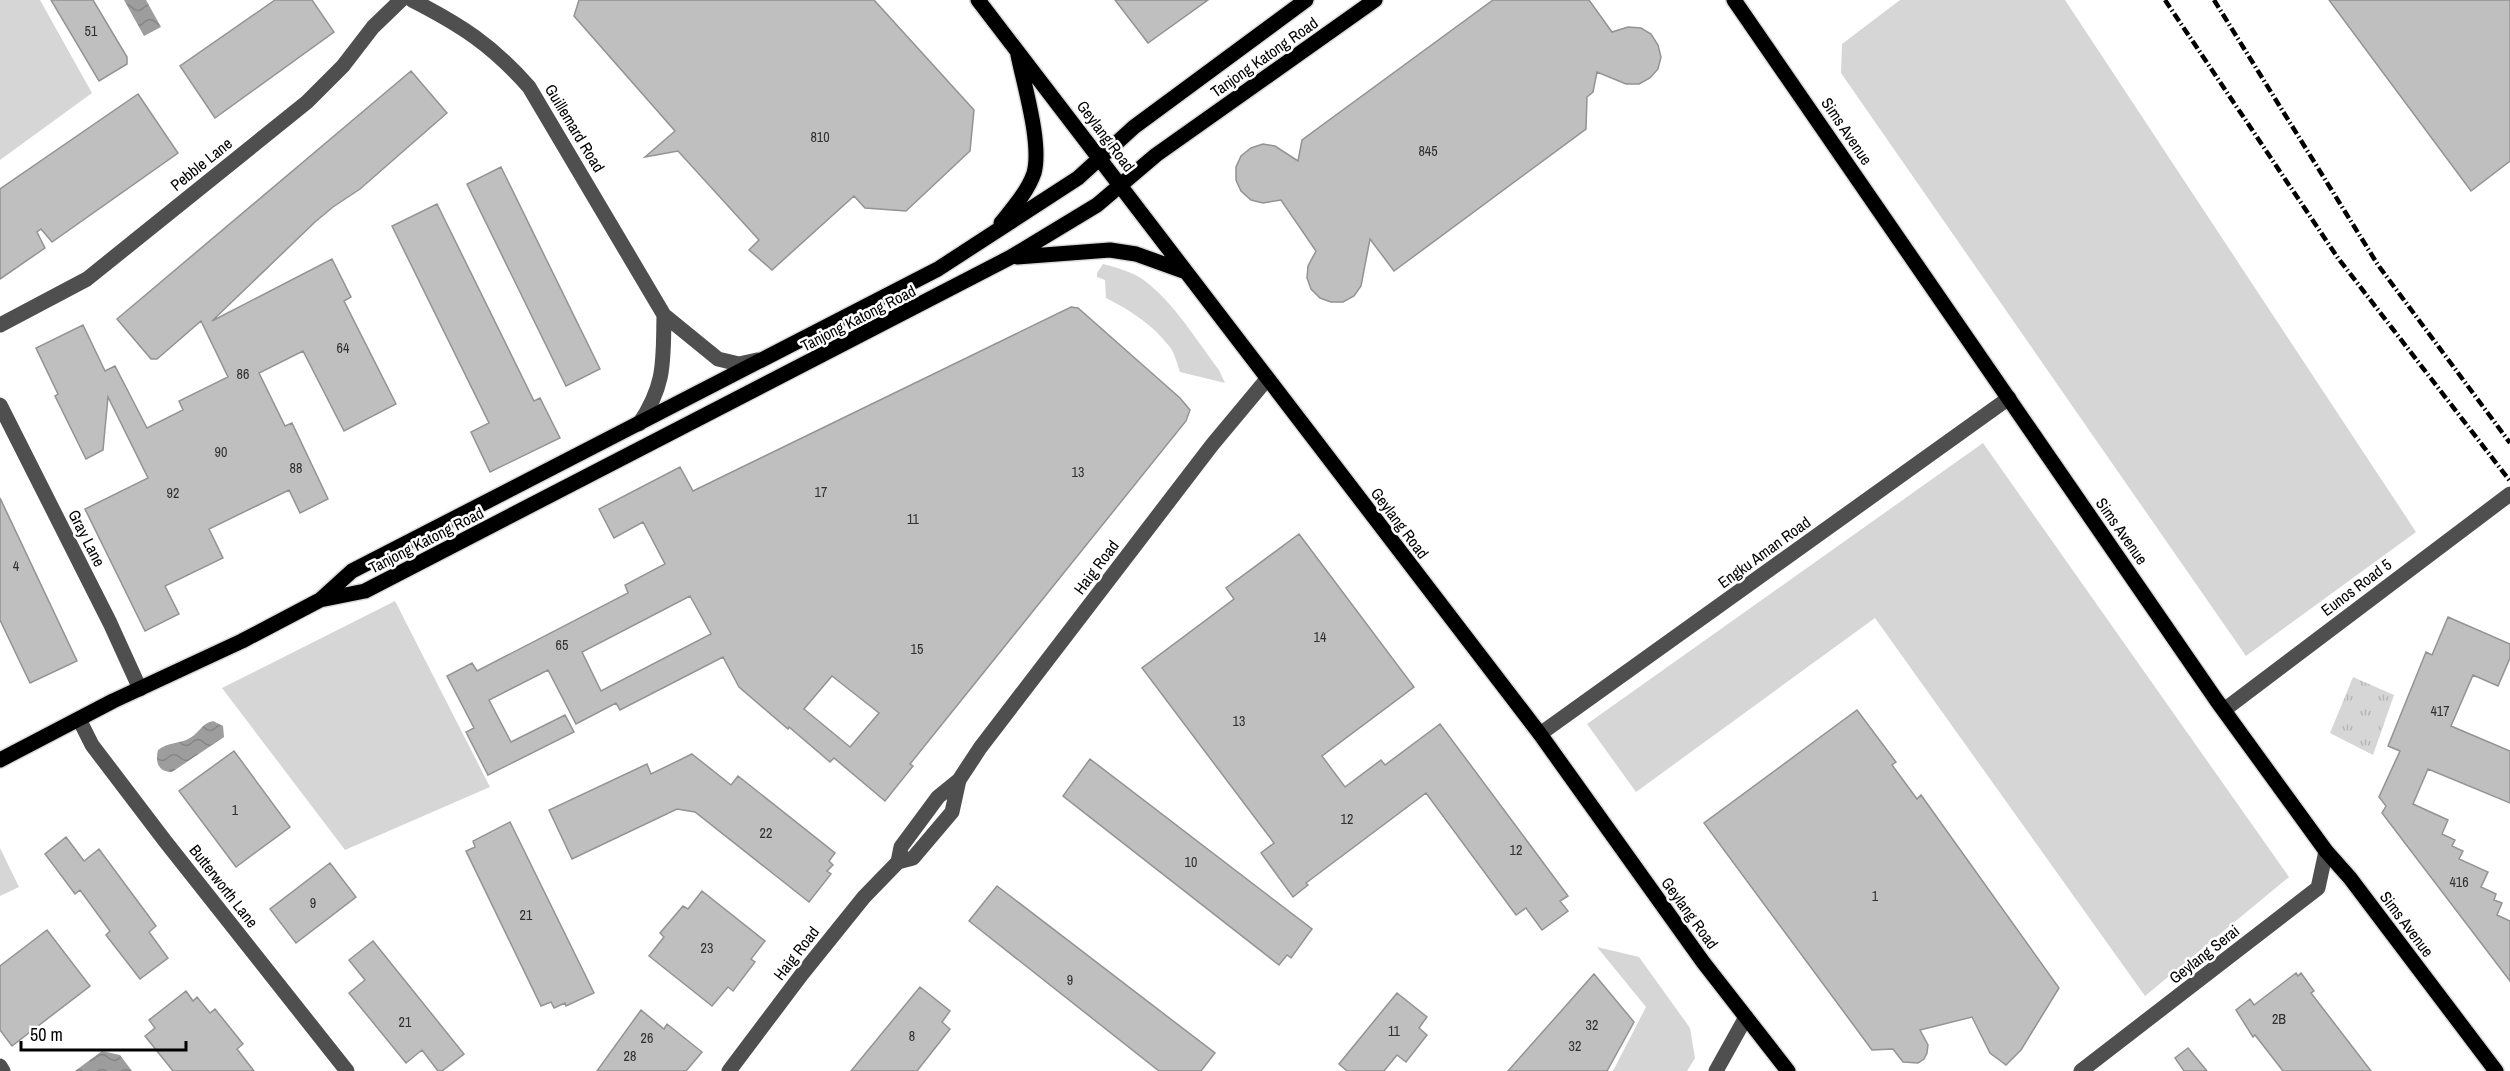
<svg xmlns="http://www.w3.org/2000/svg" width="2510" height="1071" viewBox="0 0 2510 1071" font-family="'Archivo Narrow',sans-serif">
<defs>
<pattern id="park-tufts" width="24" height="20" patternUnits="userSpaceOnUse" patternTransform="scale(1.5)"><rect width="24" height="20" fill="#d6d6d6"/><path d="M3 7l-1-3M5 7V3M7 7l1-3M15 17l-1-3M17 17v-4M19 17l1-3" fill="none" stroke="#b6b6b6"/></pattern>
<pattern id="water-waves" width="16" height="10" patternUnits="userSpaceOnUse" patternTransform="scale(1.5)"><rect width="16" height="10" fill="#9d9d9d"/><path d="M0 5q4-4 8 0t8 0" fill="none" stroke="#858585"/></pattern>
</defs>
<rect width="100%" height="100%" fill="#fff"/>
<!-- green -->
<path fill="#d6d6d6" d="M 0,0 L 40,0 L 92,93 L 0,160 Z
M 1900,0 L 2065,0 L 2416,532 L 2246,656 L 1841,73 L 1842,44 Z
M 1103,264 C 1118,268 1133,272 1145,281 C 1175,304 1197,341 1219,370 L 1225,383 L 1180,372 C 1177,364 1175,353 1169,346 C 1153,325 1130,310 1106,298 L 1105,280 L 1097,277 L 1097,273 Z
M 1983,443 L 2289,877 L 2145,996 L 1875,618 L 1636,792 L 1587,724 Z
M 395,601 L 490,787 L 345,850 L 222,688 Z
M 0,848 L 19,887 L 0,896 Z
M 1597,947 L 1639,957 L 1690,1028 L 1695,1058 L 1687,1071 L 1613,1071 L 1646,1007 Z"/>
<!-- park -->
<path fill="url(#park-tufts)" d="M 2353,677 L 2394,695 L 2373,755 L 2330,733 Z"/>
<!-- water -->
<path fill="url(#water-waves)" d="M 124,0 L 146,0 L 161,27 L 144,36 Z
M 213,721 L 223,726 L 224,737 L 172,772 C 158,772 155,762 158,750 C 168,742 180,744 190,738 C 200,732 201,724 213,721 Z
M 102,1051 L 120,1055 L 132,1071 L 75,1071 Z"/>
<!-- building -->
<path fill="#bfbfbf" stroke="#939393" stroke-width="1.5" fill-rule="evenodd" d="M 51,0 L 93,0 L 127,57 L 127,64 L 99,81 Z
M 275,0 L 312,0 L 334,32 L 215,118 L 180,66 Z
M 579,0 L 874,0 L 974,110 L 970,151 L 906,211 L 865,208 L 854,196 L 772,270 L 749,250 L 759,240 L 678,151 L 645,157 L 675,131 L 574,16 Z
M 1115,0 L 1208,0 L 1148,43 Z
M 1493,0 L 1589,0 L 1612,32 L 1628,27 L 1641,28 L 1651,34 L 1658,45 L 1661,57 L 1658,69 L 1650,78 L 1639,84 L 1626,84 L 1597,72 L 1593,92 L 1587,97 L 1586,129 L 1394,271 L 1370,239 L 1361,286 L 1354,296 L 1343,302 L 1331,302 L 1320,298 L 1311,289 L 1307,278 L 1308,266 L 1316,251 L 1281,200 L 1263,203 L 1251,200 L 1241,191 L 1236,180 L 1236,167 L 1241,156 L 1251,148 L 1263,144 L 1275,146 L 1298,161 L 1302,140 Z
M 2329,0 L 2510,0 L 2510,161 L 2471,191 Z
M 411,71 L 447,113 L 360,189 L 333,207 L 315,222 L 212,321 L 332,259 L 351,297 L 344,301 L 396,404 L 344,431 L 303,351 L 259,373 L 285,426 L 292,423 L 328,499 L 300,513 L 289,490 L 209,529 L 223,558 L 165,586 L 179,614 L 145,631 L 85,509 L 148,478 L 108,397 L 103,450 L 86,459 L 55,396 L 58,394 L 36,348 L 83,325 L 105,371 L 115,366 L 147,428 L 183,410 L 179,401 L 228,377 L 201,321 L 157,359 L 151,359 L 117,319 Z
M 138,94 L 178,153 L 52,242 L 41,229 L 37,232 L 45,248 L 0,279 L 0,189 Z
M 501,167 L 600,369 L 566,386 L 467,184 Z
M 437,204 L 534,401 L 540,398 L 560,438 L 490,472 L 471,432 L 489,423 L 392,226 Z
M 1071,307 L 1078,308 L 1180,398 L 1190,410 L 1186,421 L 910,764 L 913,766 L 885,801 L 834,758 L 830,762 L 789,727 L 788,729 L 739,687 L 723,657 L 620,710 L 616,703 L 576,724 L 548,670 L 489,700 L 511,742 L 565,715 L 574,732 L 488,775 L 466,732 L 474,728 L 447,676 L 472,663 L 477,671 L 628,593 L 625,585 L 665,564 L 643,522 L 614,538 L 599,509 L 680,467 L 693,491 ZM 690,596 L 711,634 L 601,691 L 582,652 ZM 832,676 L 879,713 L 850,747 L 804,709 Z
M 0,498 L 77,661 L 30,683 L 0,620 Z
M 1299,534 L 1414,687 L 1322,756 L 1345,787 L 1381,760 L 1385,765 L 1440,724 L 1568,896 L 1560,901 L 1568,911 L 1542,930 L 1526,908 L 1516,915 L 1426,793 L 1306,883 L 1308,885 L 1293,897 L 1261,853 L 1274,843 L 1142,668 L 1234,599 L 1226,588 Z
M 2448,617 L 2510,644 L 2510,658 L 2498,686 L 2473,675 L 2451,726 L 2510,751 L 2510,803 L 2428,769 L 2413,804 L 2448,820 L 2442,834 L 2455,840 L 2452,846 L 2463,851 L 2459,859 L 2488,872 L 2481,887 L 2496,894 L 2494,900 L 2502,903 L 2497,915 L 2510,921 L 2510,981 L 2382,813 L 2386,806 L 2379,797 L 2400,751 L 2388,746 L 2426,652 L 2432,655 Z
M 1857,710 L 1896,762 L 1892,765 L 1917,799 L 1921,795 L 2059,988 L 2021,1050 L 2006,1065 L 1990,1053 L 1972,1017 L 1920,1030 L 1928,1045 L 1927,1053 L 1924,1059 L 1918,1063 L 1903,1062 L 1893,1049 L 1872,1050 L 1704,823 Z
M 234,751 L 290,827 L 236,867 L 179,791 Z
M 692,754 L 731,785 L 738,776 L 835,853 L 829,861 L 833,865 L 827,871 L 831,874 L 809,902 L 695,812 L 677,809 L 572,859 L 549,810 L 647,764 L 651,774 Z
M 1090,759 L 1312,929 L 1291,958 L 1287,955 L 1279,965 L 1063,796 Z
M 510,822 L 594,993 L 566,1006 L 565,1003 L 554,1008 L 551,1002 L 541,1006 L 466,851 L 475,847 L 473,841 Z
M 66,837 L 84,861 L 99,849 L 156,926 L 149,932 L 168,958 L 140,979 L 106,935 L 110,931 L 80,890 L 75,894 L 45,854 Z
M 330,863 L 356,897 L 296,943 L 270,909 Z
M 997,886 L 1215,1053 L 1201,1071 L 1159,1071 L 969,921 Z
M 702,891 L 765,941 L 751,959 L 755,962 L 733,991 L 728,987 L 712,1006 L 649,956 L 664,937 L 660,933 L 683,906 L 688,909 Z
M 47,930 L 90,986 L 12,1046 L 0,1030 L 0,966 Z
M 373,941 L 464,1054 L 442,1071 L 438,1071 L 422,1050 L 406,1063 L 349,993 L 365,980 L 349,960 Z
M 2296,973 L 2298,976 L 2301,973 L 2314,991 L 2311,993 L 2371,1071 L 2283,1071 L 2255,1035 L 2253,1037 L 2236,1010 L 2250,999 L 2254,1005 Z
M 1594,974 L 1634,1022 L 1607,1071 L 1508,1071 Z
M 920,987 L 950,1011 L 942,1022 L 950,1029 L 917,1071 L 851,1071 Z
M 186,991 L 193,1001 L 197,997 L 210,1013 L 215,1009 L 243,1044 L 237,1049 L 254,1071 L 173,1071 L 145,1036 L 155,1028 L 149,1020 Z
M 1397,993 L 1427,1017 L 1419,1028 L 1427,1035 L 1406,1062 L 1397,1055 L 1384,1071 L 1347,1071 L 1339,1064 Z
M 641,1010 L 664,1029 L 667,1024 L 702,1052 L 686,1071 L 597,1071 Z
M 2188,1048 L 2207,1071 L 2184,1071 L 2175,1058 Z"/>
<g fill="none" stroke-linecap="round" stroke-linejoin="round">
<!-- major casing -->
<g stroke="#dbdbdb" stroke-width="18">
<path id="major" d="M 978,0 L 1540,734 L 1703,962 L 1788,1071
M 1734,0 L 2217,701 L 2326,851 L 2350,878 L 2496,1071
M 1001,223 C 1013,208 1028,191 1034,173 C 1042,144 1024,85 1018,55
M 1017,257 L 1110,250 L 1136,254 L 1186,272
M 320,600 L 365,591 L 1011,257 L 1097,205 L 1156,155 L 1375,0
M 0,760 L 113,701 L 242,641 L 320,600 L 352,571 L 938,269 L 1078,178 L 1134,127 L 1306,0"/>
</g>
<!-- minor -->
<path stroke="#4f4f4f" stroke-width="15" d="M 412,0 C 461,25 492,45 529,87 L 664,315 L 718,359 L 739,364 L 757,360
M 0,325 L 87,279 L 307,102 L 343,66 L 373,27 L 401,0
M 0,405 L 110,623 L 140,689
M 639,424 C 666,384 663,361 664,315
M 2224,710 L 2510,494
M 79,719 L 92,745 L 165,841 L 347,1071
M 1540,734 L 2009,398
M 898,862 L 913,858 L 952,812 L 959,780 L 980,748 L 1212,445 L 1267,379
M 0,1066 L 3,1071
M 729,1071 L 802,974 L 864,897 L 898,862 L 901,847 L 938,797 L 959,780
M 1716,1071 L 1746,1017
M 2081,1071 L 2318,888 L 2326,851"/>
<!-- major -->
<use href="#major" stroke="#000" stroke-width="15"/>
<!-- rail -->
<path stroke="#000" stroke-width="4.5" stroke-dasharray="9 3 1.5 3" stroke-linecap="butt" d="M 2165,0 L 2338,258 L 2510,481
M 2214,0 L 2378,265 L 2510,443"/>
</g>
<g text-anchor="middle" stroke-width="5" stroke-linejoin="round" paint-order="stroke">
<!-- number labels -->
<g font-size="14" fill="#303030">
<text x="91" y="36">51</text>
<text x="820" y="142">810</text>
<text x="1428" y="156">845</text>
<text x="343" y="353">64</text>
<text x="243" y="379">86</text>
<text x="221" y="457">90</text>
<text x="296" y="473">88</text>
<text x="1078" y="477">13</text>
<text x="821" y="497">17</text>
<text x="173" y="498">92</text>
<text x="913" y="524">11</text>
<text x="16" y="571">4</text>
<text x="1320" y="642">14</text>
<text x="562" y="650">65</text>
<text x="917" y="654">15</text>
<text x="2440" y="716">417</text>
<text x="1239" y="726">13</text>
<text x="235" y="815">1</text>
<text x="1347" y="824">12</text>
<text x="766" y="838">22</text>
<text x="1516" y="855">12</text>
<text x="1191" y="867">10</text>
<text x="2459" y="887">416</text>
<text x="1875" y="901">1</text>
<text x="313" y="908">9</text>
<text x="526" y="920">21</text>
<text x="707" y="953">23</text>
<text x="1070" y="985">9</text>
<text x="2279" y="1024">2B</text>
<text x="405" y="1027">21</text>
<text x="1592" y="1030">32</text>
<text x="1394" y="1036">11</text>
<text x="912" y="1041">8</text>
<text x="647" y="1043">26</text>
<text x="1575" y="1051">32</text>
<text x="630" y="1061">28</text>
</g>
<!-- street labels -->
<g font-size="16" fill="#000" stroke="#fff">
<text transform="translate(1264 57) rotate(-35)" y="6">Tanjong Katong Road</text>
<text transform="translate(575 128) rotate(59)" y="6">Guillemard Road</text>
<text transform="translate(1847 131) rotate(56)" y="6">Sims Avenue</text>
<text transform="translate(1106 136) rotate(53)" y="6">Geylang Road</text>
<text transform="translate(201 164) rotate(-39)" y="6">Pebble Lane</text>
<text transform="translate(858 318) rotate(-27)" y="6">Tanjong Katong Road</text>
<text transform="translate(1400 523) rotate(53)" y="6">Geylang Road</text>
<text transform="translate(2122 531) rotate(55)" y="6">Sims Avenue</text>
<text transform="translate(87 538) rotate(63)" y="6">Gray Lane</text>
<text transform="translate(426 540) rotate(-27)" y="6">Tanjong Katong Road</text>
<text transform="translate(1764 552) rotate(-36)" y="6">Engku Aman Road</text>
<text transform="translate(1096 567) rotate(-53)" y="6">Haig Road</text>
<text transform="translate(2356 587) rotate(-37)" y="6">Eunos Road 5</text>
<text transform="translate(224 886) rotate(52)" y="6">Butterworth Lane</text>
<text transform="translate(1690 913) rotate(54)" y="6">Geylang Road</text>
<text transform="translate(2407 924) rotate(53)" y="6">Sims Avenue</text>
<text transform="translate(796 953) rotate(-52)" y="6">Haig Road</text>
<text transform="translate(2204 954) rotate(-38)" y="6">Geylang Serai</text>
</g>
</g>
<!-- scale -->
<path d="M21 1041v9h165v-9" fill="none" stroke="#000000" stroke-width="3"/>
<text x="30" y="1041" font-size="18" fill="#000000" stroke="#ffffff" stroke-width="4.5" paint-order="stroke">50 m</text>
</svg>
